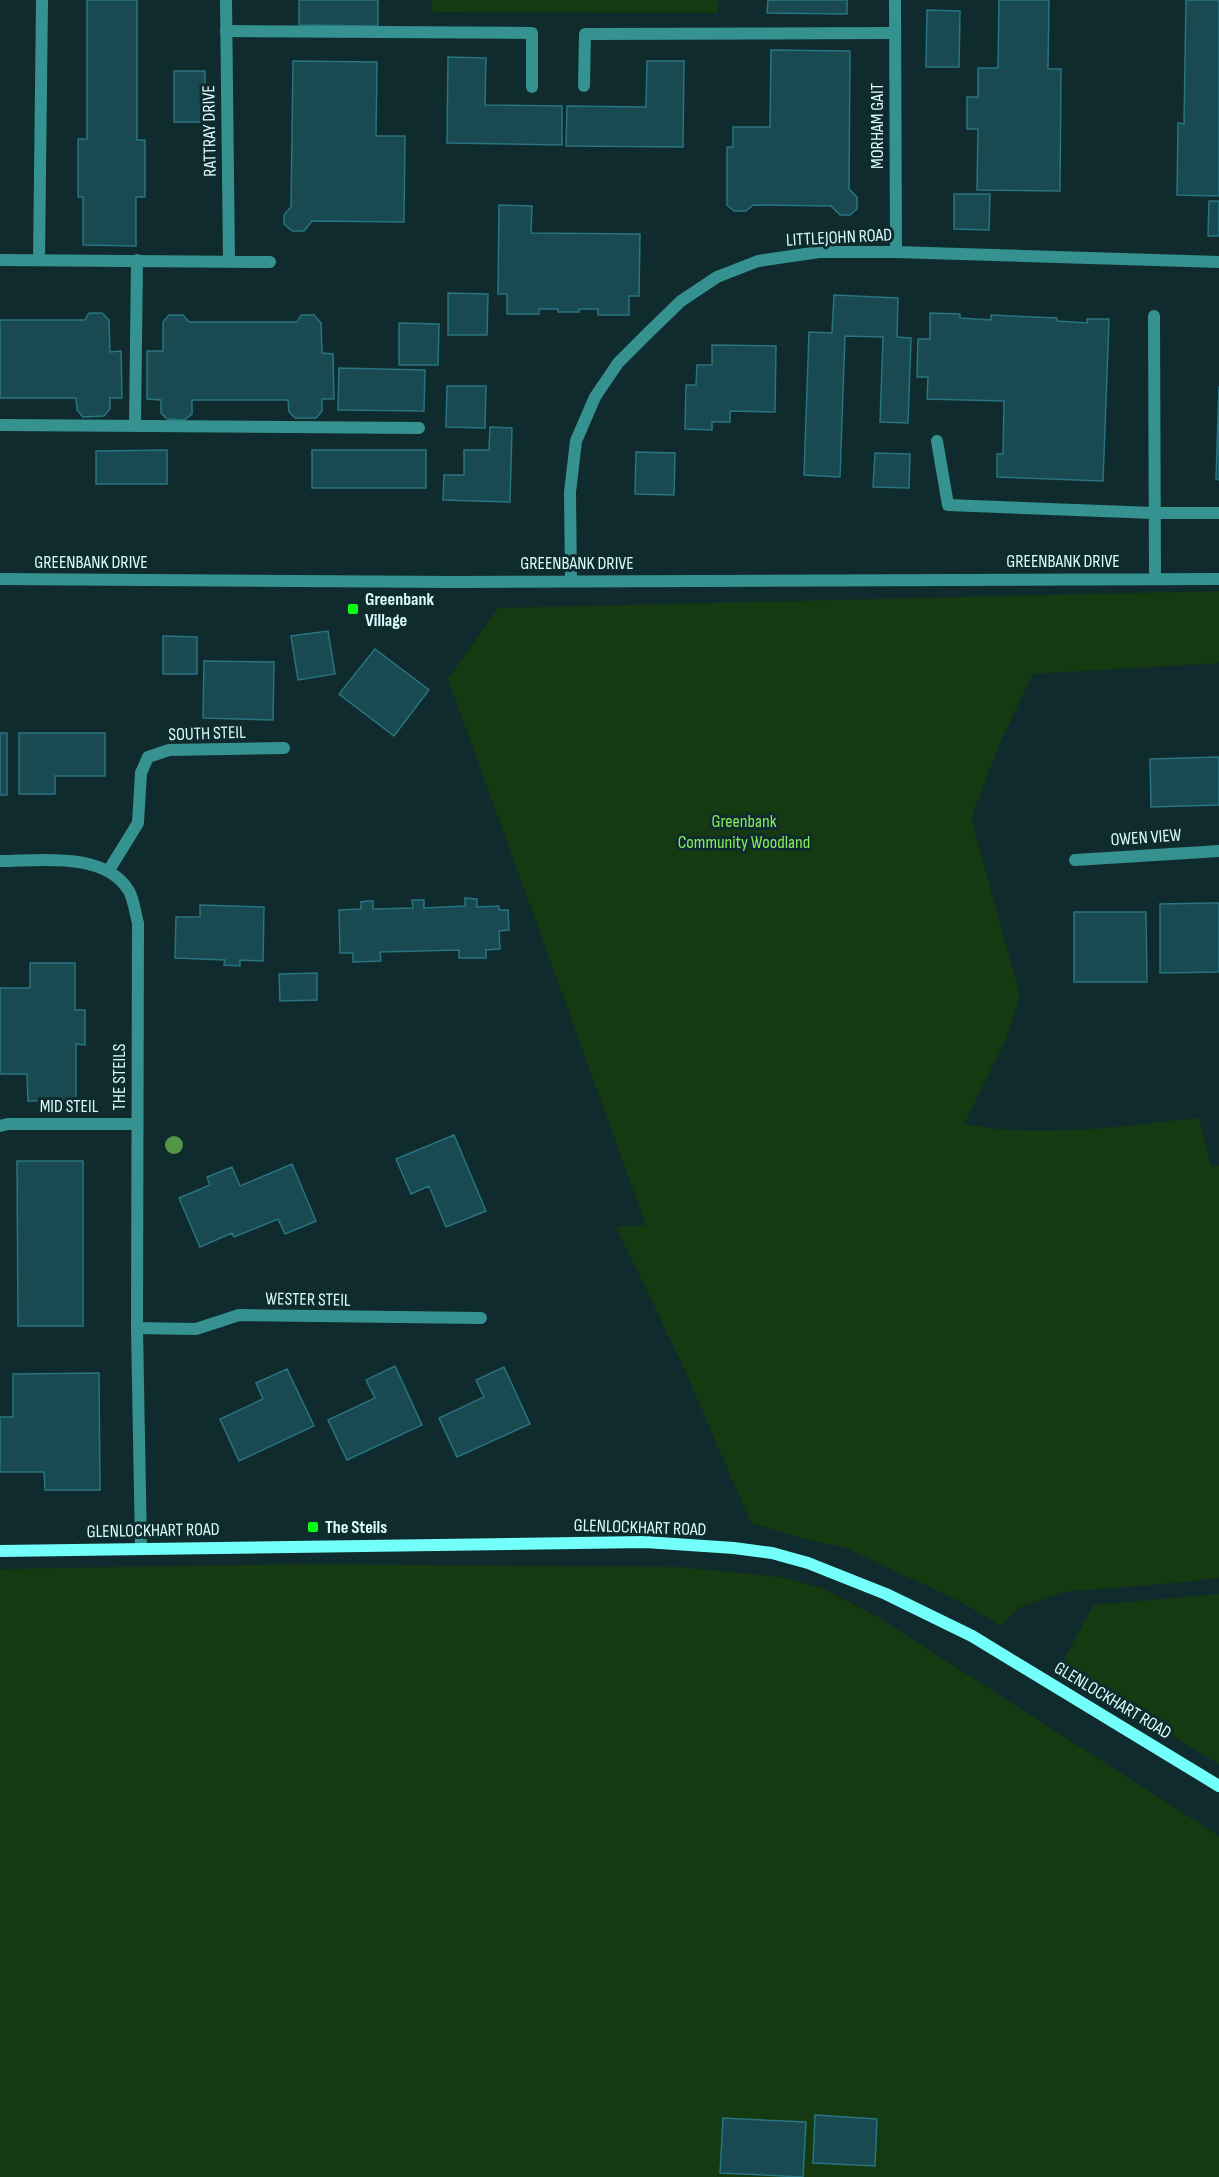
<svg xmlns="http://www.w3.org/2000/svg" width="1219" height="2177" viewBox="0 0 1219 2177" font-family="'Sofia Sans Condensed',sans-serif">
<rect width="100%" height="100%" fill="#0f2b2e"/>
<!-- green -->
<path fill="#153911" d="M 432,0 L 718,0 L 718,13 L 432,12 Z
M 1219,591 L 1219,663 L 1033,674 L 1001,741 L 971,818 L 1020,996 L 1007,1037 L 964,1124 C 1041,1139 1121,1126 1199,1118 L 1211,1166 L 1219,1165 L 1219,1578 L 1175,1583 L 1063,1592 L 1018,1608 L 1002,1626 L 957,1600 L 846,1548 L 808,1540 L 751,1523 L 684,1368 L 616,1227 L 646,1225 L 448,679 L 498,608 Z
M 308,1564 L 677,1567 L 781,1577 L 822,1588 L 873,1614 L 1219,1836 L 1219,2177 L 0,2177 L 0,1569 Z
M 1219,1594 L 1219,1764 L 1059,1669 L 1093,1605 Z"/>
<!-- building -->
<path fill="#194951" stroke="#287480" stroke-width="1.5" d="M 87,0 L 137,0 L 137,140 L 145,140 L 145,197 L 136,197 L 136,246 L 83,245 L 83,197 L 78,197 L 78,139 L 87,139 Z
M 299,0 L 378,0 L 378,26 L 299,25 Z
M 768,0 L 847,0 L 847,14 L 767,13 Z
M 999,0 L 1049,0 L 1048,69 L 1061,69 L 1060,191 L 977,190 L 978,129 L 967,129 L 967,97 L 978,97 L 978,68 L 998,68 Z
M 1186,0 L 1219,0 L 1219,196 L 1177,195 L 1178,123 L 1184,124 Z
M 927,10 L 960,11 L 959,67 L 926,67 Z
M 771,50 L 850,51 L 849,189 L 857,197 L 857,209 L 850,215 L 840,215 L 831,206 L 753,205 L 746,211 L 734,211 L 727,205 L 727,147 L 733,147 L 733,127 L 770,127 Z
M 448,57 L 486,58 L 485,105 L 562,106 L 562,145 L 447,143 Z
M 293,61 L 377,62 L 376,136 L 405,136 L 404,222 L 312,221 L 304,231 L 292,231 L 284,224 L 284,215 L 291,207 Z
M 647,61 L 684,61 L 683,147 L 566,146 L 567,106 L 646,107 Z
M 174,71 L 205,71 L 205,122 L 174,122 Z
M 954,194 L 990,194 L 989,230 L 954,229 Z
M 1209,201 L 1219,201 L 1219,236 L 1208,236 Z
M 499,205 L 532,206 L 531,233 L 640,234 L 639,296 L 629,296 L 629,315 L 598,315 L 598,309 L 579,309 L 579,312 L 558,312 L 558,309 L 539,309 L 539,314 L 507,314 L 507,294 L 498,294 Z
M 448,293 L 488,294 L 487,335 L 448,335 Z
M 834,295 L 898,298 L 897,337 L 911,338 L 908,423 L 880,422 L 883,337 L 845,336 L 840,477 L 804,475 L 809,332 L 832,333 Z
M 89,313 L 102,313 L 109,320 L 110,352 L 121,351 L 122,398 L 110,398 L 110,409 L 104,416 L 83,417 L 77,410 L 76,398 L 0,398 L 0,320 L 85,320 Z
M 930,313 L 960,314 L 960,318 L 991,320 L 991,315 L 1057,318 L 1057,321 L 1087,323 L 1087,319 L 1109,319 L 1103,481 L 997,477 L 997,454 L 1003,454 L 1004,401 L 927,399 L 928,377 L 917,377 L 918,339 L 930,339 Z
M 169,315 L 183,315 L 189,322 L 297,322 L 301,315 L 314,315 L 321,323 L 322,353 L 333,354 L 334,399 L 322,399 L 322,411 L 316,418 L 295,418 L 289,412 L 288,400 L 192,400 L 192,414 L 184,420 L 167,419 L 161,413 L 161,400 L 147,399 L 147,351 L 163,351 L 163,322 Z
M 399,323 L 439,324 L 438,365 L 399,365 Z
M 712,345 L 776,346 L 775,412 L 730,411 L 730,422 L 712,422 L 712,430 L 685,429 L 686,385 L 696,385 L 697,365 L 712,365 Z
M 339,368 L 425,370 L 424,411 L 338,410 Z
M 447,386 L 486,386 L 485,428 L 446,427 Z
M 1219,386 L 1219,480 L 1216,479 Z
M 490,427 L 512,428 L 510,502 L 443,500 L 444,475 L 464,475 L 464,450 L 489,450 Z
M 167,450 L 167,484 L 96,484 L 96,451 Z
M 312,450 L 426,450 L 426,488 L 312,488 Z
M 636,452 L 675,453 L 674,495 L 635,494 Z
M 875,453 L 910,454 L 909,488 L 873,487 Z
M 328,631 L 335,674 L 298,680 L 291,636 Z
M 163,636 L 197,637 L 197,674 L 163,674 Z
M 375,649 L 429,690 L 394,736 L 339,694 Z
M 204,661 L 274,662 L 273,720 L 203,718 Z
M 0,733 L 7,733 L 7,795 L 0,795 Z
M 19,733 L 105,733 L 105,776 L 55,776 L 55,794 L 19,794 Z
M 1219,757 L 1219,805 L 1151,807 L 1150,759 Z
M 465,898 L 477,899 L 477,907 L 499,906 L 499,910 L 508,910 L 509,930 L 499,931 L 500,949 L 486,950 L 486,958 L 459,958 L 459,950 L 380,952 L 381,961 L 353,962 L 353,953 L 340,953 L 339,910 L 361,909 L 361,902 L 367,901 L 373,901 L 373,909 L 413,908 L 412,900 L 424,900 L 424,908 L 465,906 Z
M 1211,903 L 1219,903 L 1219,972 L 1160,973 L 1160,904 Z
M 200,905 L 264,907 L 263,961 L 240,960 L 240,966 L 224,965 L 225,960 L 175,958 L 176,917 L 200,917 Z
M 1074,912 L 1146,912 L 1147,982 L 1074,982 Z
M 30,963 L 75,963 L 75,1010 L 85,1010 L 85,1045 L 76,1044 L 76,1100 L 28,1101 L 27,1074 L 0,1074 L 0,988 L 30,988 Z
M 317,973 L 317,1000 L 280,1001 L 279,974 Z
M 454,1135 L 486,1211 L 446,1227 L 429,1186 L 411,1194 L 396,1159 Z
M 17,1161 L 83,1161 L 83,1326 L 18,1326 Z
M 292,1164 L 316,1221 L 285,1234 L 278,1219 L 234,1237 L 232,1233 L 200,1247 L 179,1198 L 210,1185 L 207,1177 L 232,1167 L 240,1186 Z
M 395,1366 L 422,1425 L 347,1460 L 328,1420 L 375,1398 L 366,1380 Z
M 504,1367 L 530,1424 L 457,1457 L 439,1418 L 484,1397 L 476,1380 Z
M 287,1369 L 314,1426 L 239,1461 L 220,1419 L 263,1399 L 256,1383 Z
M 99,1373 L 100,1490 L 45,1490 L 44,1472 L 0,1472 L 0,1417 L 13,1417 L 13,1374 Z
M 815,2115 L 877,2119 L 875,2166 L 813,2163 Z
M 723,2118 L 806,2122 L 803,2177 L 720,2173 Z"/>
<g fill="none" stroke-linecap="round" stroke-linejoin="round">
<!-- lane -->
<path stroke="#359290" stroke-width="12" d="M 226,31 L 532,33 L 532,87
M 584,86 L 585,34 L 895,33
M 39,260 L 42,0
M 0,425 L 419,428
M 135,426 L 137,260
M 937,441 L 948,505 L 1154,513 L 1219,513"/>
<!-- street -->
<path stroke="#359290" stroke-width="12" d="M 226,0 L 229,261
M 895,0 L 896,252
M 0,260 L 270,262
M 1154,316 L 1155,578
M 0,579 L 455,582 L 1219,579
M 571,581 L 570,492 L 576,441 L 595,397 L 618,363 L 648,333 L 681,301 L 717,277 L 758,261 L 819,252 L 896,252 L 1219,262
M 1075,860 L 1219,851
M 0,861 C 41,861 105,851 129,891 C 134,900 135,913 138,923 L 137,1328 L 141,1548
M 109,870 L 138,823 L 141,773 L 148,757 L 169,750 L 284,748
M 0,1126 L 8,1124 L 137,1124
M 137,1328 L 196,1329 L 239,1315 L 481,1318"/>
<!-- secondary -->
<path stroke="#73fffa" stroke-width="12" d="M 0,1551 L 645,1542 L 734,1548 L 772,1553 L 808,1563 L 886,1594 L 972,1636 L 1219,1786"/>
</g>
<!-- trees -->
<circle fill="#529646" cx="174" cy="1145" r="9"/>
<!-- markers -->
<g fill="#08ff11" stroke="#0f2b2e" stroke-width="2">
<rect x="347" y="603" width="12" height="12" rx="3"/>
<rect x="307" y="1521" width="12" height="12" rx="3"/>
</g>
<g text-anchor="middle" stroke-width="6" stroke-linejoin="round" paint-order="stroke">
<!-- street labels -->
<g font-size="18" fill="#dcfdff" stroke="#0f2b2e">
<text transform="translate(877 126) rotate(-90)" y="6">MORHAM GAIT</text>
<text transform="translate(209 131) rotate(-91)" y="6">RATTRAY DRIVE</text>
<text transform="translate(839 237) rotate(-3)" y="6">LITTLEJOHN ROAD</text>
<text x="1063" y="567">GREENBANK DRIVE</text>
<text x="91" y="568">GREENBANK DRIVE</text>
<text x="577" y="569">GREENBANK DRIVE</text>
<text transform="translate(207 733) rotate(-2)" y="6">SOUTH STEIL</text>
<text transform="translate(1146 837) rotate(-4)" y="6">OWEN VIEW</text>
<text transform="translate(119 1077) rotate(-90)" y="6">THE STEILS</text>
<text x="69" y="1112">MID STEIL</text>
<text transform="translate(308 1299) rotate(1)" y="6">WESTER STEIL</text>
<text transform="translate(640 1527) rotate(2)" y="6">GLENLOCKHART ROAD</text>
<text transform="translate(153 1530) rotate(-1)" y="6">GLENLOCKHART ROAD</text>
<text transform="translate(1113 1700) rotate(31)" y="6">GLENLOCKHART ROAD</text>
</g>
<!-- poi labels -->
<g font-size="18" font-weight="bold" fill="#dcfdff" stroke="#0f2b2e" text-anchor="start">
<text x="365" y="605">Greenbank<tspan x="365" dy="21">Village</tspan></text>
<text x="325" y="1533">The Steils</text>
</g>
<!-- park labels -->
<g font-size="18" fill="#88ed5a" stroke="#0f2b2e">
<text x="744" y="827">Greenbank<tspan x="744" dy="21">Community Woodland</tspan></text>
</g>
</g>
</svg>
